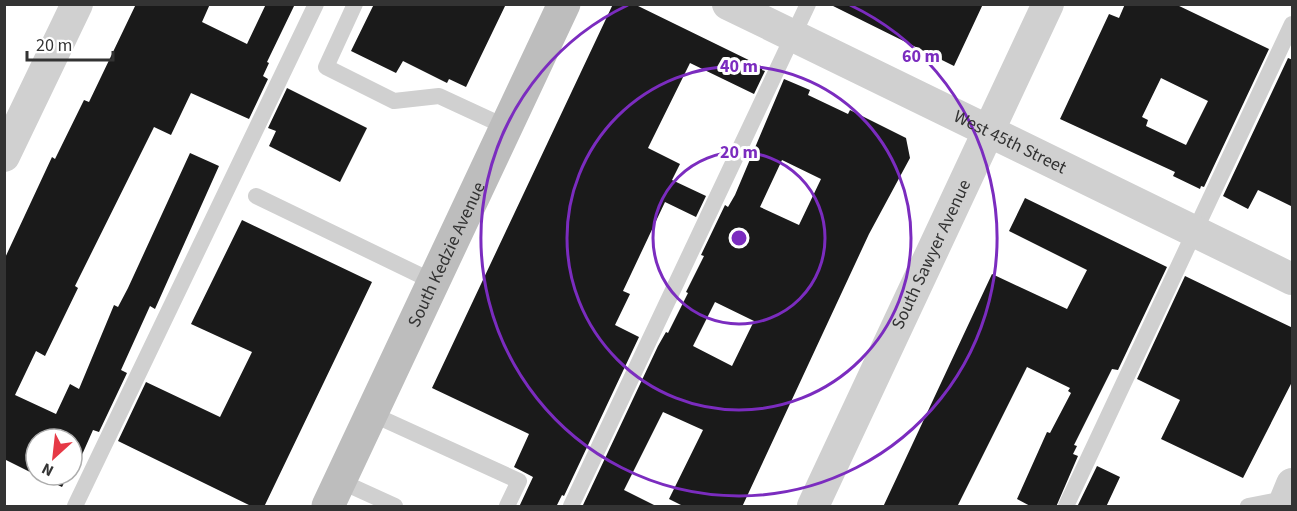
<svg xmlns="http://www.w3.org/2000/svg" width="1297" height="511" viewBox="0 0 1297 511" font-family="'Source Sans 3',sans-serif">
<rect width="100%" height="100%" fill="#fff"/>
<!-- building -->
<path fill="#1a1a1a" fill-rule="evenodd" d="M 136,4 L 210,4 L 202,22 L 247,44 L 266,4 L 295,4 L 267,62 L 269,63 L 263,76 L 268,79 L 249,119 L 191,93 L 171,135 L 154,127 L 75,286 L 78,288 L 45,356 L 36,351 L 15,395 L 56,414 L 70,384 L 79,389 L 114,305 L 118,307 L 128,288 L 190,153 L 219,166 L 155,309 L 150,306 L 121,370 L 127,373 L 99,432 L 93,430 L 81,457 L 78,455 L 72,468 L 72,439 L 36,439 L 36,475 L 4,459 L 4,260 L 52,157 L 55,159 L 84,100 L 89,102 Z
M 374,4 L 506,4 L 466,87 L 449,79 L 447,83 L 403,61 L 396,73 L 351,51 Z
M 613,4 L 634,4 L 763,67 L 762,70 L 765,71 L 754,94 L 690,63 L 648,148 L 680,164 L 672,180 L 706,196 L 696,217 L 665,202 L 623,291 L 630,294 L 615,325 L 639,337 L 564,496 L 562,495 L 556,507 L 519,507 L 533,477 L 514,467 L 529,434 L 432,388 Z
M 829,4 L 983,4 L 954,66 Z
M 1125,4 L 1175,4 L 1269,49 L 1204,187 L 1201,186 L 1200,189 L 1173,176 L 1175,172 L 1060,119 L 1109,14 L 1119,18 ZM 1161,78 L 1208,101 L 1186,145 L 1146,126 L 1148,120 L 1142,117 Z
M 1288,58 L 1293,60 L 1293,207 L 1258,190 L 1248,209 L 1223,196 Z
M 784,79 L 810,90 L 808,95 L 848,114 L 850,110 L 906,138 L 910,158 L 869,234 L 742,507 L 685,507 L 669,499 L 703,430 L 663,412 L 624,490 L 658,507 L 586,507 L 583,505 L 658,346 L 666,332 L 668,333 L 688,293 L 686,292 L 704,256 L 701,255 L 725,205 L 728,207 L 735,195 ZM 782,160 L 821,179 L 799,225 L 760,207 ZM 715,302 L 754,321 L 732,366 L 693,346 Z
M 287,88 L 367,128 L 340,182 L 269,146 L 276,131 L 268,128 Z
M 1025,198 L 1167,267 L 1118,370 L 1112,369 L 1074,445 L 1077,446 L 1073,454 L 1078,456 L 1056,507 L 1032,507 L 1017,499 L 1047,432 L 1050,433 L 1071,393 L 1068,391 L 1070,388 L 1027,367 L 957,507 L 883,507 L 992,274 L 1067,309 L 1087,270 L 1009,231 Z
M 242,220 L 372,282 L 264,507 L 253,507 L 118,441 L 146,382 L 220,417 L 252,352 L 191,324 Z
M 1185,276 L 1293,328 L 1293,380 L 1243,478 L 1161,439 L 1180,400 L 1137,379 Z
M 1097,466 L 1120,477 L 1106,507 L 1077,507 Z
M 37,475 L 68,475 L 62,487 Z"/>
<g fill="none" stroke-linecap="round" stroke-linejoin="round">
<!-- lane -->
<path stroke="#d0d0d0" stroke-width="16" d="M 355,4 L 326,67 L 394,101 L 439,96 L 506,127
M 256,196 L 434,282
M 372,414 L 519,481 L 507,506
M 340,481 L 395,506
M 75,506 L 316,4
M 571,506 L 808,4
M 1066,506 L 1292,24
M 1248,506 L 1289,498"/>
<!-- street -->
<g stroke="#d0d0d0" stroke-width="32">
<path id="s1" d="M 728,4 L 1292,279"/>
<path d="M 4,156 L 77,4"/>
<path id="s2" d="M 813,506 L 1048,4"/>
<path d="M 1283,506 L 1292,484"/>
</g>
<!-- secondary -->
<path stroke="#bdbdbd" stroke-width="33" id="s3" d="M 328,506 L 564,4"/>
</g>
<!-- distance rings -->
<g fill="none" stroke="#7b2cbf" stroke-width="3">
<circle cx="739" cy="238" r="86"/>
<circle cx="739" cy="238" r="172"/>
<path d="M850 5A258 258 0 1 1 628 5"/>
</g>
<g text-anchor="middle" stroke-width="6" stroke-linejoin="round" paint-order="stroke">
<!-- street labels -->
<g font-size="18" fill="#333" stroke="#fff">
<text dy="6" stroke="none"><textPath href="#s1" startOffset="314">West 45th Street</textPath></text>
<text dy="6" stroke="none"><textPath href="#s2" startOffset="278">South Sawyer Avenue</textPath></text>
<text dy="6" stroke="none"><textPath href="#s3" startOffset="278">South Kedzie Avenue</textPath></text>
</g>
</g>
<circle cx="739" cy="238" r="9" fill="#7b2cbf" stroke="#fff" stroke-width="3"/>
<g font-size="18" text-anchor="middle" font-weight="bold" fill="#7b2cbf" stroke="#fff" stroke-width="6" stroke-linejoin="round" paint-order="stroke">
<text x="921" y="62">60 m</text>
<text x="739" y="72">40 m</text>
<text x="739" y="158">20 m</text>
</g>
<!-- border -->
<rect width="1297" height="511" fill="none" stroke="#333333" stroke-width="12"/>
<!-- north arrow -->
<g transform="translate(54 457) rotate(207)"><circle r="28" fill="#ffffff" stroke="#adadad" stroke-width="1.5"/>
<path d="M0-4.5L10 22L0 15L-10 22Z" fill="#e63946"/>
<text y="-9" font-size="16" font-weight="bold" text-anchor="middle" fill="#333333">N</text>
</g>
<!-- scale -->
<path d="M27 51v9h86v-9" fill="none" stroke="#333333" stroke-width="3"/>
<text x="36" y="51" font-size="18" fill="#333333" stroke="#ffffff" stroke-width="4.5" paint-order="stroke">20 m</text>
</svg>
